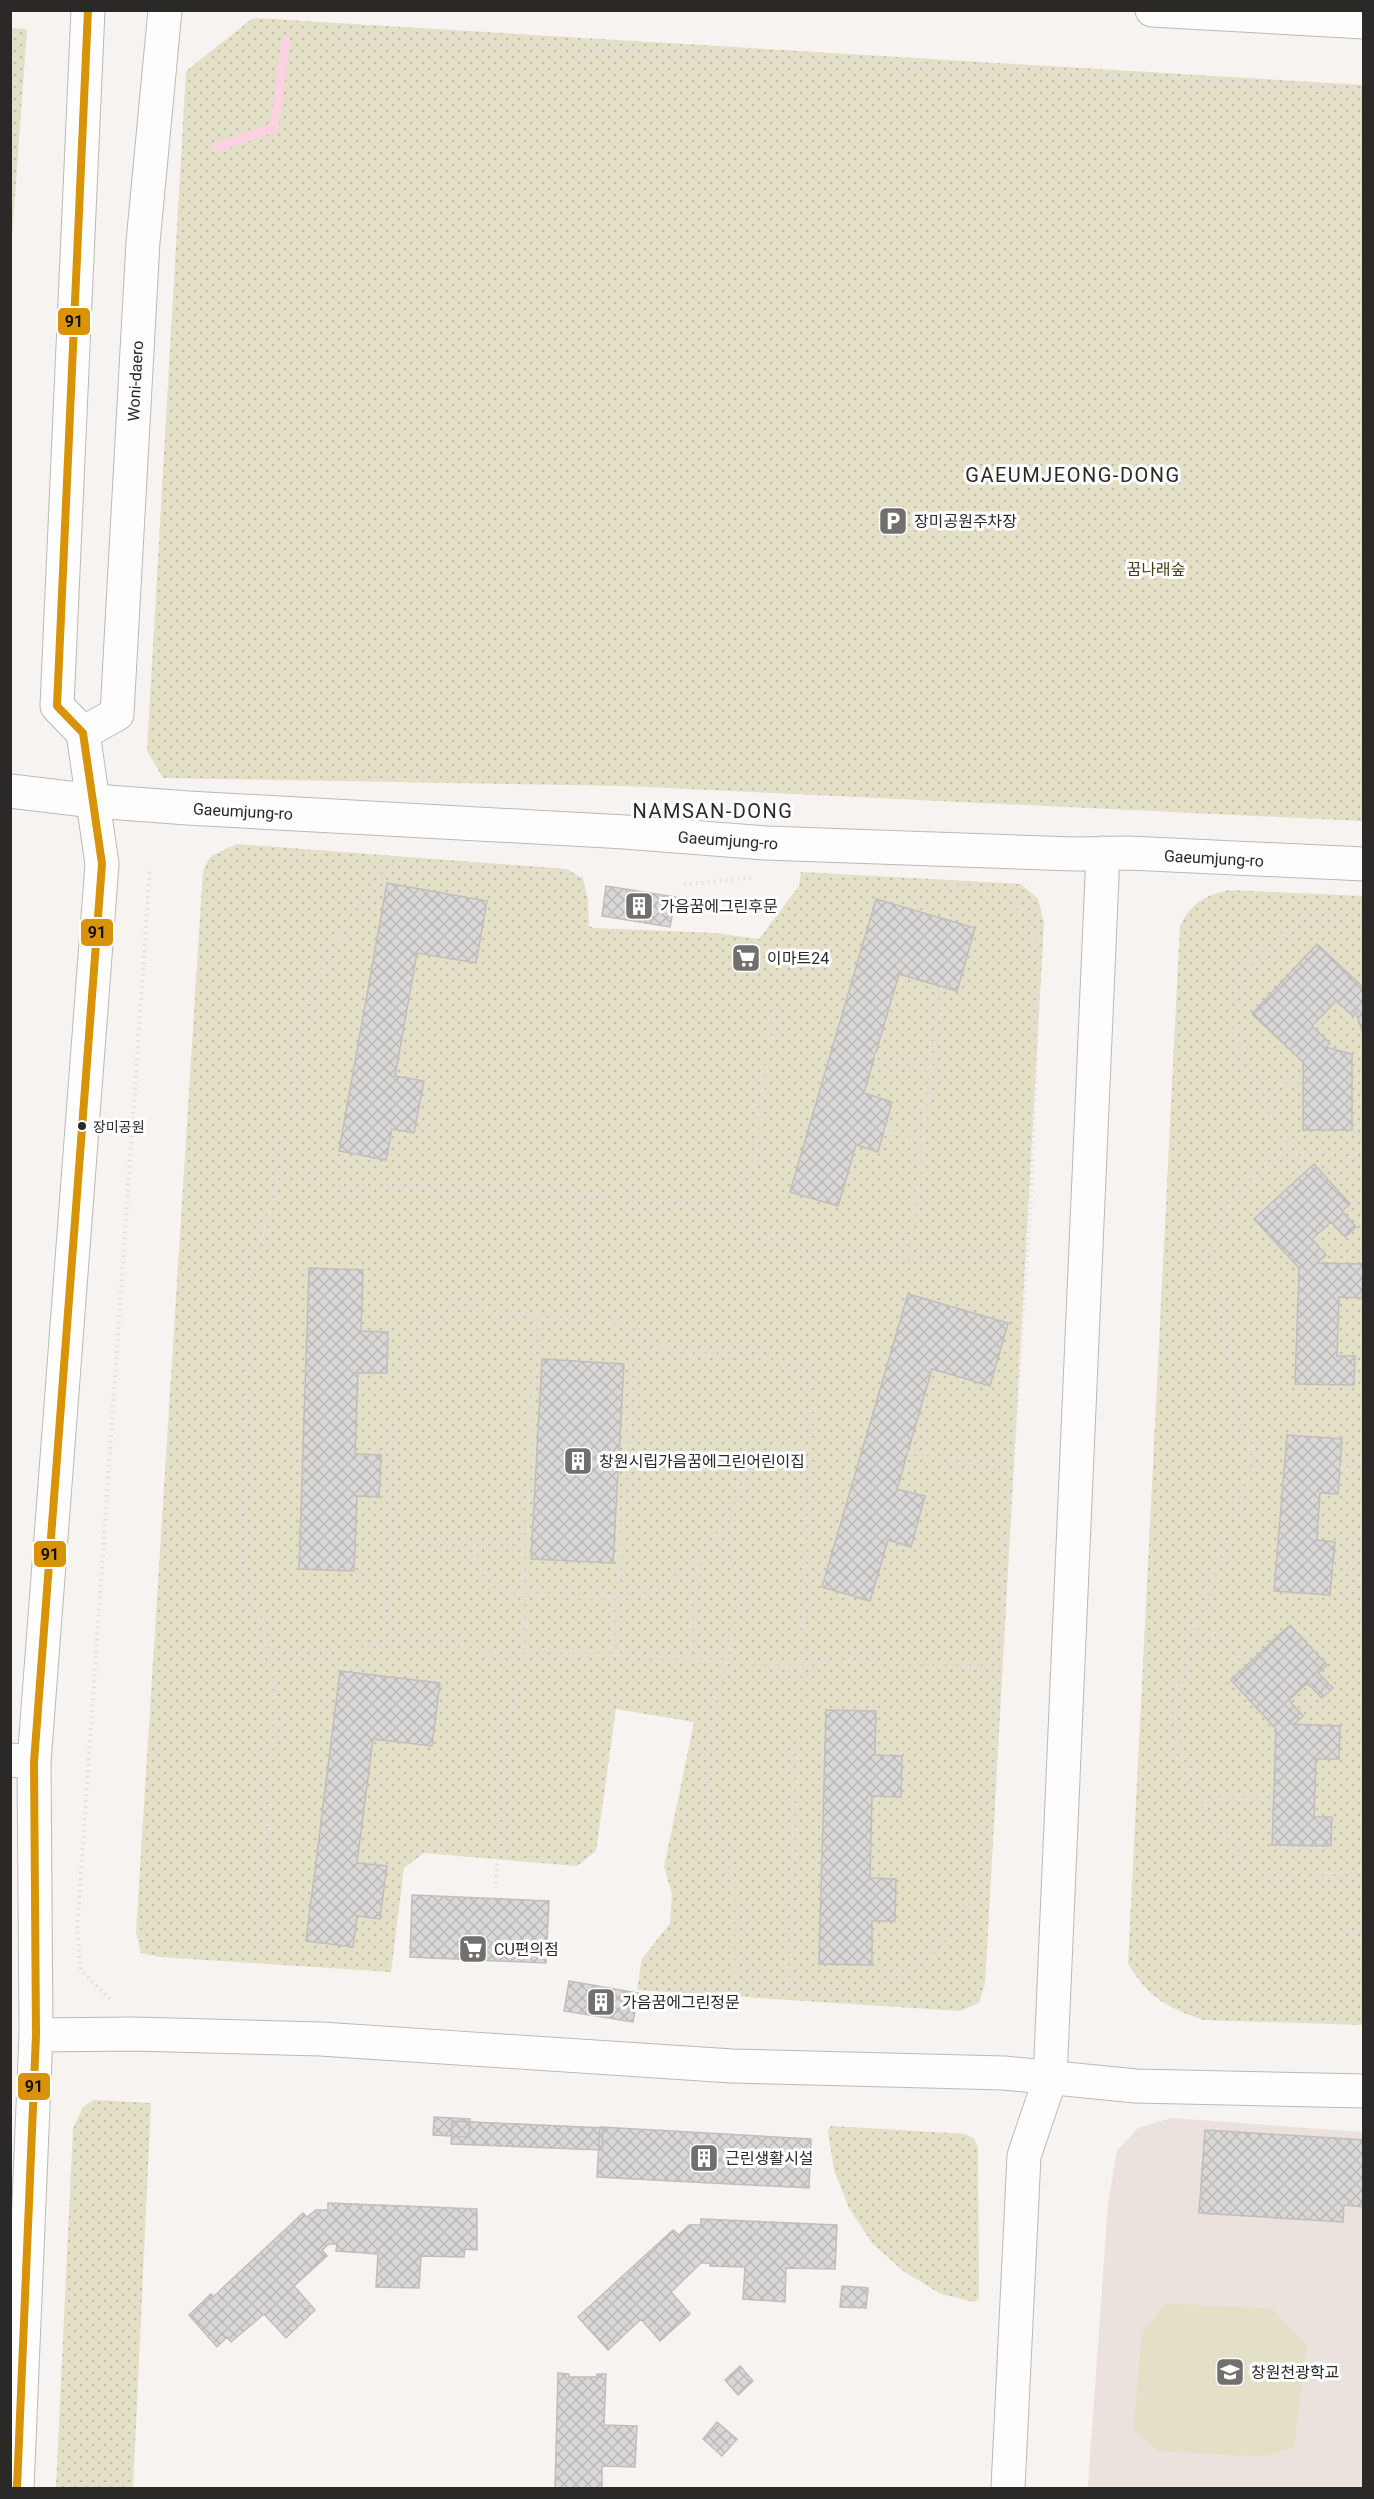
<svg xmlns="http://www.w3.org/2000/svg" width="1374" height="2499" viewBox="0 0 1374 2499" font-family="Roboto,'Noto Sans KR',sans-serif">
<defs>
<pattern id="park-dots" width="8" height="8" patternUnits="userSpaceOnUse" patternTransform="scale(1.5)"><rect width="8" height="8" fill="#e4dfc7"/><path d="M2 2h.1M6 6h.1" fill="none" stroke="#c4bfab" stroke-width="1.8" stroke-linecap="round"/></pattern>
<pattern id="building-cross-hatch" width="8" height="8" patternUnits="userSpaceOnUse" patternTransform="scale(1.5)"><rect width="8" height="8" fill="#dad8d6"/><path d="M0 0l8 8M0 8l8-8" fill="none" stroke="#bbb9b8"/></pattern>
</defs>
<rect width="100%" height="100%" fill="#f6f3f1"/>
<!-- built -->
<path fill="#ebe2de" d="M 1171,2118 L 1363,2132 L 1363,2488 L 1088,2488 L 1108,2203 L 1117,2151 L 1138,2128 Z"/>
<!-- park -->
<path fill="url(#park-dots)" d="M 253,18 L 1363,85 L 1363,821 L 625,786 L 163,778 L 147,751 L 186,71 Z
M 11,28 L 27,29 L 11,251 L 10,28 Z
M 237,844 L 567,869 L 583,879 L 588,900 L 589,926 L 594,928 L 715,933 L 759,939 L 799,886 L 801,872 L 1021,884 L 1038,899 L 1044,923 L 985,1984 L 979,2003 L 960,2011 L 637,1990 L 642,1959 L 670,1923 L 672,1894 L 664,1867 L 694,1722 L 616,1709 L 596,1851 L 577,1866 L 424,1853 L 404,1868 L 391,1972 L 160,1957 L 141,1953 L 136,1932 L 203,870 L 211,856 Z
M 1229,890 L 1363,896 L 1363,2025 L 1204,2020 C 1167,2008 1147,1997 1128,1963 L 1180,926 C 1192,902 1204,896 1229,890 Z
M 94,2100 L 151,2103 L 133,2488 L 56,2488 L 73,2129 L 83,2107 Z
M 831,2126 L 966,2134 L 974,2139 L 978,2147 L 979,2298 L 974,2302 L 941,2294 L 903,2271 L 873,2244 L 849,2208 L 834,2170 L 828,2131 Z"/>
<!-- pitch -->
<path fill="#e4dfc7" d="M 1165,2303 L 1273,2309 L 1307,2345 L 1294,2447 L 1264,2457 L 1158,2451 L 1133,2429 L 1142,2334 Z"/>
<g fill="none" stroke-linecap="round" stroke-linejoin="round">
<!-- stream -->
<path stroke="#fcd1e1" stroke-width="9" d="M 217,147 L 274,128 L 286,41"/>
</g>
<!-- building -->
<path fill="url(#building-cross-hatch)" stroke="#c0bebc" stroke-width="1.5" d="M 387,883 L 487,901 L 476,963 L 417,953 L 395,1076 L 424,1081 L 414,1133 L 392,1129 L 386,1160 L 339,1151 Z
M 606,886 L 676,897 L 670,927 L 602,916 Z
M 876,899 L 975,928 L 957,991 L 899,974 L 864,1093 L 892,1102 L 878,1152 L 856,1145 L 838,1206 L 790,1192 Z
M 1317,944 L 1364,988 L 1364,1037 L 1356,1012 L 1353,1016 L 1336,1001 L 1312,1026 L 1330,1043 L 1326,1047 L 1352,1054 L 1352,1130 L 1303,1130 L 1303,1062 L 1252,1014 Z
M 1314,1164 L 1350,1204 L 1342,1211 L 1356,1227 L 1345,1237 L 1331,1222 L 1312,1239 L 1326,1255 L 1317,1263 L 1363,1264 L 1362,1298 L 1339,1297 L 1337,1356 L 1355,1356 L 1354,1385 L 1295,1384 L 1299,1268 L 1254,1219 Z
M 309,1268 L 363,1270 L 361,1331 L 388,1332 L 387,1373 L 358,1373 L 355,1454 L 381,1455 L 379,1497 L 357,1496 L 354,1571 L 299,1569 Z
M 908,1294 L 1008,1323 L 990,1386 L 932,1369 L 897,1489 L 925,1496 L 911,1547 L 888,1540 L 870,1601 L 822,1587 Z
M 542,1359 L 624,1364 L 613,1563 L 531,1559 Z
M 1287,1435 L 1342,1439 L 1338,1494 L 1320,1493 L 1317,1540 L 1335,1542 L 1330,1595 L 1274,1591 Z
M 1290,1625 L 1327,1665 L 1318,1673 L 1333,1688 L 1322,1698 L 1307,1683 L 1289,1700 L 1303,1716 L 1294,1724 L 1340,1726 L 1339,1759 L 1316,1759 L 1314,1817 L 1332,1817 L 1331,1846 L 1272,1845 L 1276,1729 L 1231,1680 Z
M 340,1671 L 440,1683 L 432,1746 L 373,1739 L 357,1863 L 387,1866 L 380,1919 L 357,1916 L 353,1947 L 306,1941 Z
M 826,1710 L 876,1711 L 875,1755 L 902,1756 L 901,1797 L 872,1796 L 870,1878 L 896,1879 L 895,1921 L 872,1921 L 872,1965 L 819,1964 Z
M 412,1895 L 549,1901 L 546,1963 L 410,1957 Z
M 569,1981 L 638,1993 L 633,2022 L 564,2011 Z
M 434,2117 L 470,2119 L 469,2137 L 433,2135 Z
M 452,2121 L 603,2128 L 602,2150 L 451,2144 Z
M 600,2127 L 811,2139 L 809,2188 L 597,2177 Z
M 1205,2130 L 1364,2140 L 1364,2207 L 1344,2205 L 1343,2222 L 1199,2213 Z
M 328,2203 L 477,2209 L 477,2250 L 465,2249 L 464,2257 L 421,2256 L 419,2288 L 376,2287 L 378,2254 L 336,2251 L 337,2244 L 329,2244 L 322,2250 L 327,2256 L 294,2286 L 315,2310 L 286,2338 L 264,2314 L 231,2342 L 227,2337 L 217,2347 L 189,2315 L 211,2294 L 213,2297 L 303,2213 L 307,2217 L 316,2210 L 328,2210 Z
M 701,2219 L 837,2225 L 835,2269 L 786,2268 L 785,2302 L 743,2299 L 745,2267 L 710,2266 L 710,2263 L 701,2263 L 671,2292 L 690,2314 L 660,2341 L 641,2319 L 608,2350 L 578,2317 L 673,2230 L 679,2235 L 689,2225 L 701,2225 Z
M 842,2286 L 868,2288 L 866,2308 L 840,2307 Z
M 740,2366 L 753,2381 L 738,2395 L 725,2380 Z
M 558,2373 L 569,2374 L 569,2377 L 596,2377 L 597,2374 L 606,2374 L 604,2425 L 637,2426 L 635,2467 L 602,2466 L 602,2488 L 555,2488 Z
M 717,2422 L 737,2439 L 722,2456 L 703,2439 Z"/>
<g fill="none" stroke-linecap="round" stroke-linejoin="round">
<!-- minor casing -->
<g stroke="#bbb9b8" stroke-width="35">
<path id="minor" d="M 10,791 L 94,801 L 188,808 L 625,832 L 766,843 L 1074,854 L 1129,853 L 1364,864
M 10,1760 L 34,1762
M 36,2035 L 133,2034 L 321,2039 L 732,2066 L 1004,2073 L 1136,2086 L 1364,2091
M 1008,2488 L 1024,2156 L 1050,2079 L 1103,853"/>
</g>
<!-- primary casing -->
<g stroke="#bbb9b8" stroke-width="35">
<path id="primary" d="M 1152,10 L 1364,22
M 83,733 L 117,714 L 143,242 L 165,10
M 17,2488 L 36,2035 L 34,1762 L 102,864 L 83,733 L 57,706 L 88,10"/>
</g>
<!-- path -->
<path stroke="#e1dfdf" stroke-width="4" stroke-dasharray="1.5 4.5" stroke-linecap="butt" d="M 342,36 L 1364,90
M 684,885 L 755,877
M 875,1055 L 931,1071
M 1262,1099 L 1286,1082 L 1303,1081
M 885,1129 L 922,1141
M 1294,1154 L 1257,1089 L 1243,1056 L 1230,1019 L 1235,991 L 1253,958 L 1288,929 L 1328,915 L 1364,917
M 1364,1156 L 1309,1152 L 1277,1157 L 1237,1190 L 1218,1221 L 1213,1256 L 1216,1294 L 1250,1447 L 1252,1470 C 1230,1534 1204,1595 1187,1661 C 1183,1676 1175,1694 1175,1710 C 1174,1773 1216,1830 1257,1874 C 1299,1883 1322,1876 1364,1870
M 277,1178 L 301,1183 L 404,1186 L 718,1205 L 736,1212 L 770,1240 L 809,1253 L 1027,1261
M 736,1212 L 742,1186 L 754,1163 L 775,1001
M 909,1257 L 941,986
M 578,1320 L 583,1303 L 589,1197
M 908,1452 L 1012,1470
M 1340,1468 L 1364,1471
M 1364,1518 C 1356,1551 1357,1599 1364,1632
M 716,1536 L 729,1550 L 740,1575 L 742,1602 L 725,1661 L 709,1735 L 705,1779 L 712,1817 L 731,1872 L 737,1903 L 736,1970 L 757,1983 L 847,1992 L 871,1987 L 899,1976 L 920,1964 L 944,1942 L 962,1917 L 979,1887 L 987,1839 L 1032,1180 L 1039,951 C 1025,904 1001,889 954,885
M 391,1542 L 526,1546
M 474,1545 C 477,1577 495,1593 527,1594 C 560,1595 615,1602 646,1594 C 671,1587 720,1538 732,1515 C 741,1497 744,1471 759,1457 C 771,1446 797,1449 812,1448
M 1333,1567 L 1360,1569
M 1196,1629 L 1224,1638 L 1236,1651 L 1246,1666
M 384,1644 L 402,1381 L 406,1359 L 415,1336 L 433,1315 L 457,1308 L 578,1320 L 604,1319 L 623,1324 L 659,1346 L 678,1351 L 786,1360 C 807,1368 809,1373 815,1394 L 800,1664 L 789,1986
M 268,1652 C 279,1653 290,1654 300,1654 C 346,1651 468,1628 502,1662 C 513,1672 513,1681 513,1695 L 495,1888
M 527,1653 L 523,1594 L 536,1316
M 614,1654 L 632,1379 L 650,1341
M 690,1659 L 699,1555
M 502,1661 L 538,1650 L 784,1665 L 836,1661 L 991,1665
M 1364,1773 L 1364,1779
M 1204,1804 L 1214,1799 L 1274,1795
M 1343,1934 L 1364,1934
M 258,1952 L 275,1704 L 271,1669 L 264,1630 L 244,1576 L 242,1551 L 249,1279 L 255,1255 L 273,1203 L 308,1005 L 313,985 L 370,884 L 381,871 L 395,866 L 583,879
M 110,1999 L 81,1971 L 77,1931 L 150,868"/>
<!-- minor -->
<use href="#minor" stroke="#fefdfd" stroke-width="33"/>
<!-- primary -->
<use href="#primary" stroke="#fefdfd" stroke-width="33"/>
<!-- bus-1 casing -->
<g stroke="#fff" stroke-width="12">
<path id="bus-1" d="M 17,2488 L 36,2035 L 34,1762 L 102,864 L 83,733 L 57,706 L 88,10"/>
</g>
<!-- bus-1 -->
<use href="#bus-1" stroke="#d89306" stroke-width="8"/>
</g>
<!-- icons -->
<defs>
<g id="parking-square" transform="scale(1.5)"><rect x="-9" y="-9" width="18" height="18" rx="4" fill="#72706e" stroke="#fff"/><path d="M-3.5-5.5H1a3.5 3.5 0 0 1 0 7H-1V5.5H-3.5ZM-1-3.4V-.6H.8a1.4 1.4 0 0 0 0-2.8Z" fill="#fff"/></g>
<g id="building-square" transform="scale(1.5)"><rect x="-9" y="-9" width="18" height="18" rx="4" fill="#72706e" stroke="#fff"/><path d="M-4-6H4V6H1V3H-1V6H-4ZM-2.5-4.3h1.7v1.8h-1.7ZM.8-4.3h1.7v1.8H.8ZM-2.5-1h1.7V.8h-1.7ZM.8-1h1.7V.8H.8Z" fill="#fff"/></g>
<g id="supermarket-square" transform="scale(1.5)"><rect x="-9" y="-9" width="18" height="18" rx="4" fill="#72706e" stroke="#fff"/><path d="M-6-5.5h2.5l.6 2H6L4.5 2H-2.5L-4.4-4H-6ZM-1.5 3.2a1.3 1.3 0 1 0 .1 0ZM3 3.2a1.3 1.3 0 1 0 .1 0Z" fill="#fff"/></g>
<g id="school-square" transform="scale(1.5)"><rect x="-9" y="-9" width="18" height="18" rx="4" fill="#72706e" stroke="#fff"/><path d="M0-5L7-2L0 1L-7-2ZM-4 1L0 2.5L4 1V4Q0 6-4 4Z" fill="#fff"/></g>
</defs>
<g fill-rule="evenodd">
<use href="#parking-square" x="893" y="521"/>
<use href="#building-square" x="639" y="906"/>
<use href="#supermarket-square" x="746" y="958"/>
<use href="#building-square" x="578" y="1461"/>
<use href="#supermarket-square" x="473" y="1949"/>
<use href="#building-square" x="601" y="2002"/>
<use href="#building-square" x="704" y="2158"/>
<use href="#school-square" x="1230" y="2372"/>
</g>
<!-- markers -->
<circle fill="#2b2928" stroke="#fff" stroke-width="2" cx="82" cy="1126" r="5"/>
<g text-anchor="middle" stroke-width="6" stroke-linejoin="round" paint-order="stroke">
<!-- bus labels -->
<g font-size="14" fill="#2b2928" stroke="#fff" text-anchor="start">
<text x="93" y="1132">장미공원</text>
</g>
<!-- street labels -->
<g font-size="16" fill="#2b2928" stroke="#fff">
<text transform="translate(135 381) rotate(-87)" y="6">Woni-daero</text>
<text transform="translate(243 811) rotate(3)" y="6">Gaeumjung-ro</text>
<text transform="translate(728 840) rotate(4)" y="6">Gaeumjung-ro</text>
<text transform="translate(1214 858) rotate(3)" y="6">Gaeumjung-ro</text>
</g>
<!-- poi labels -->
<g font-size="16" fill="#2b2928" stroke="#fff" text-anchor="start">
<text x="914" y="527">장미공원주차장</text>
<text x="660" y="912">가음꿈에그린후문</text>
<text x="767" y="964">이마트24</text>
<text x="599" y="1467">창원시립가음꿈에그린어린이집</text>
<text x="494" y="1955">CU편의점</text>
<text x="622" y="2008">가음꿈에그린정문</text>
<text x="725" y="2164">근린생활시설</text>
<text x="1251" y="2378">창원천광학교</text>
</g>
<!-- park labels -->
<g font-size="16" fill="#443c0f" stroke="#fff">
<text x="1156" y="575">꿈나래숲</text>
</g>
<!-- quarter labels -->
<g font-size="20" letter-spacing="1.5" fill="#2b2928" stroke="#fff">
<text x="1073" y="482">GAEUMJEONG-DONG</text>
<text x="713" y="818">NAMSAN-DONG</text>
</g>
</g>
<g stroke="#fff" stroke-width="2">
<rect x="57" y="307" width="34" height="29" rx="6" fill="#d89306"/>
<rect x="80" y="918" width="34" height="29" rx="6" fill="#d89306"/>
<rect x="33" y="1540" width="34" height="28" rx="6" fill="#d89306"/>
<rect x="17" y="2072" width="34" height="29" rx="6" fill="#d89306"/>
</g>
<g font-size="16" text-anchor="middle" font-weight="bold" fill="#111">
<text x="74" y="327">91</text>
<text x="97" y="938">91</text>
<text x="50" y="1560">91</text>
<text x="34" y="2092">91</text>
</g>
<!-- border -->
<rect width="1374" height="2499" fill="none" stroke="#2b2928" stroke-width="24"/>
</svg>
